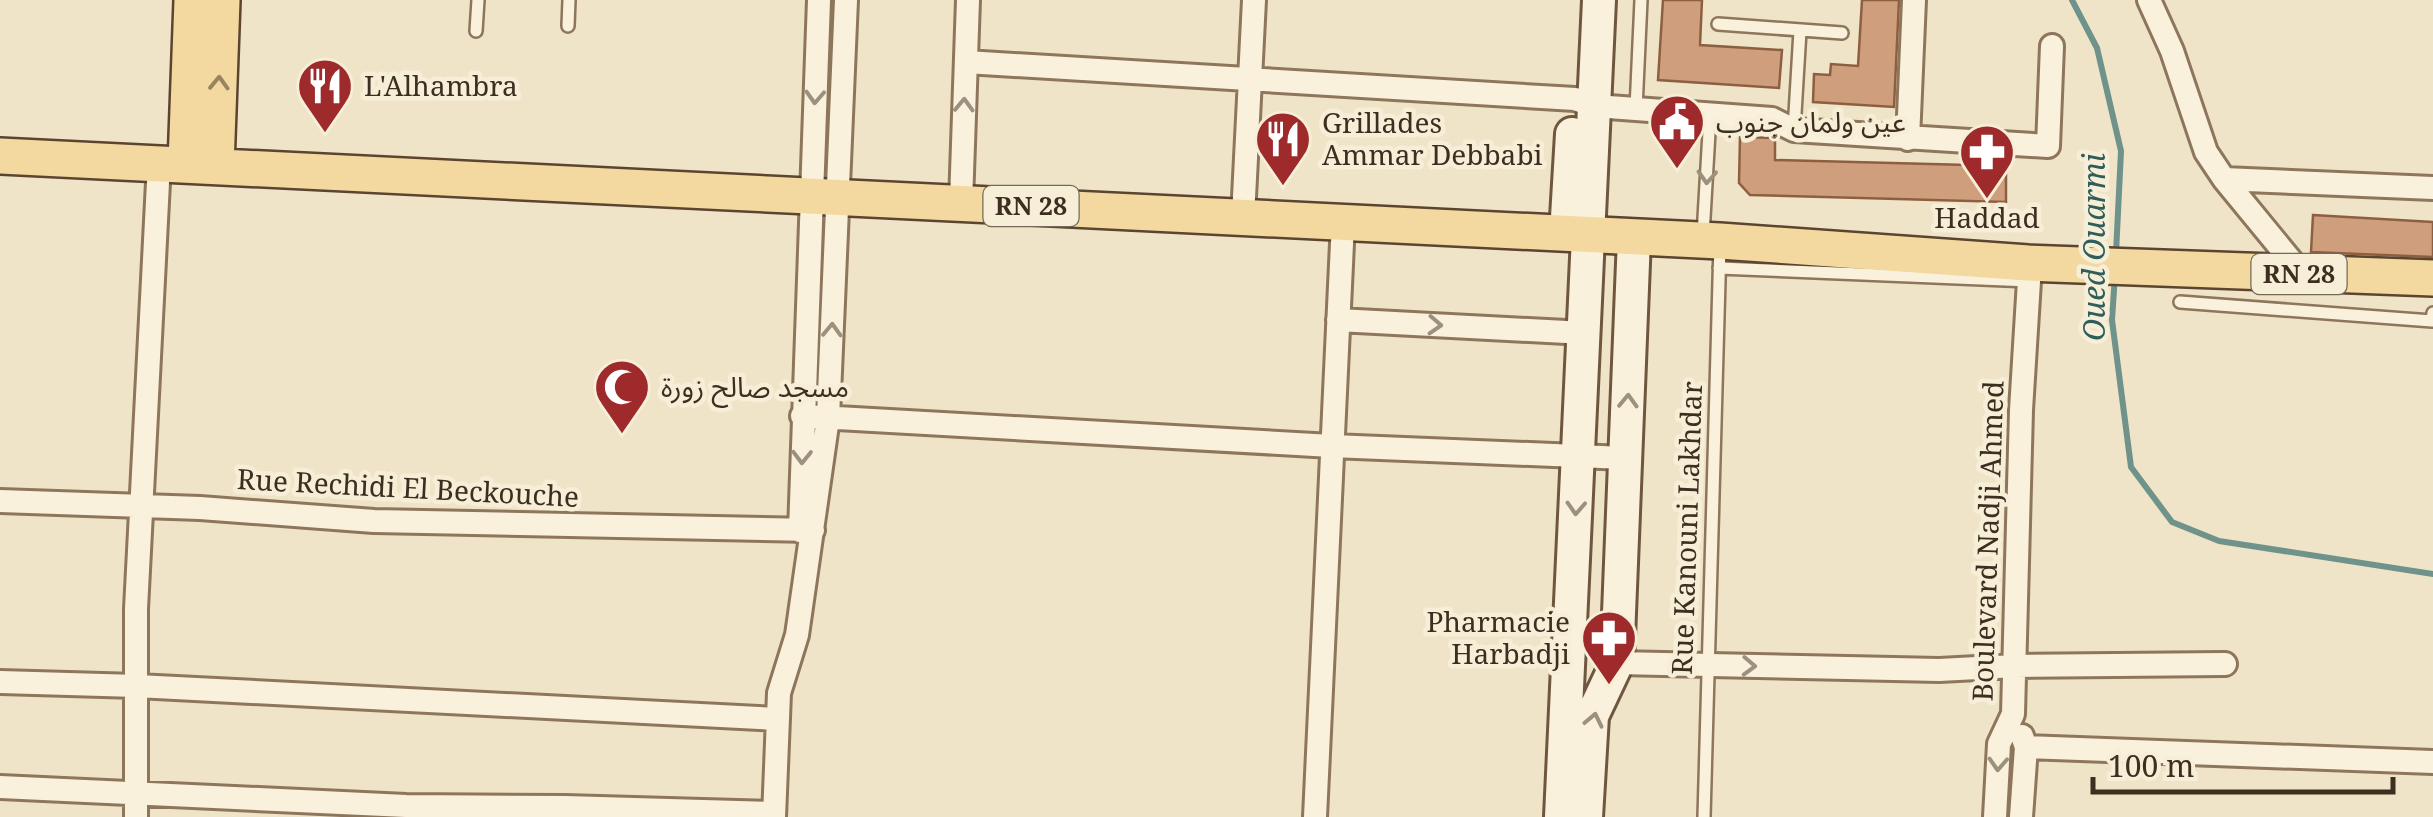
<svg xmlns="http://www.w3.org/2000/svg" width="2433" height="817" viewBox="0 0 2433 817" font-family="'Noto Serif','Noto Sans Arabic',serif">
<rect width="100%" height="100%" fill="#f0e4c8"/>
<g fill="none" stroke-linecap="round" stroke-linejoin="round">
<!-- stream -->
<path stroke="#6f938a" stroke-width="6" d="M 2072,0 L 2097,48 L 2121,151 L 2116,253
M 2115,275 L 2112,320 L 2131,467 L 2172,522 L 2219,541 L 2433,574"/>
</g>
<!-- building -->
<path fill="#cf9f7d" stroke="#8d5f41" stroke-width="2.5" d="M 1663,0 L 1702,0 L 1700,45 L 1782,50 L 1779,88 L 1658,80 Z
M 1862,0 L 1899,0 L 1894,107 L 1813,102 L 1814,74 L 1830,75 L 1831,64 L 1858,66 Z
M 1740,137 L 1775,138 L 1775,160 L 2006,166 L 2006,202 L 1750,195 L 1739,183 Z
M 2313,215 L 2433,222 L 2433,257 L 2311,252 Z"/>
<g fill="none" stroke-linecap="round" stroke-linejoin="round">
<!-- lane casing -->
<g stroke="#8d765c" stroke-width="16">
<path id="lane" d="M 1718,24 L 1842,33
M 568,26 L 569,0
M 476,31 L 478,0
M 1636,109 L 1641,0
M 1794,130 L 1800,31
M 1703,235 L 1710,115
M 1719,268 L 2029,281
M 2180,302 L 2432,321 L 2433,313
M 1704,817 L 1720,245"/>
</g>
<!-- street casing -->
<g stroke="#8d765c" stroke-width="28">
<path id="street" d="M 2149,0 L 2172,51 L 2206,152 L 2224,179 L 2302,274
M 966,62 L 1575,99 L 1595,106 L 1772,119 L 1794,130 L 2048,146 L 2052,46
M 1908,139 L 1914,0
M 2224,179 L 2433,188
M 961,202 L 968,0
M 1243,217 L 1254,0
M 1338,320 L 1585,333
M 802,416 L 1332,446 L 1625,458
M 0,501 L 200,508 L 374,521 L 813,530
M 800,531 L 819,0
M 1617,663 L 1939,670 L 2016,666 L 2225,664
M 0,682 L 137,686 L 778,719
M 2026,747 L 2433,762
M 0,787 L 406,806 L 565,807 L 774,813
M 136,817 L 136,609 L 159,163
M 774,817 L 779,693 L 797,635 L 828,418 L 846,0
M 1315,817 L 1343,222
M 1995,817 L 1999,744 L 2013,714 L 2021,410 L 2029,281 L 2028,263
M 2021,817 L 2026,747 L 2022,736"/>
</g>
<!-- secondary casing -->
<g stroke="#6f573f" stroke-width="38">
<path id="secondary" d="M 1566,234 L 1572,134
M 1561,817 L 1599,0
M 1586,817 L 1592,716 L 1617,663 L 1634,238"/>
</g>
<!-- primary casing -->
<g stroke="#5b4430" stroke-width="40">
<path id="primary" d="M 0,156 L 1720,241 L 2028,263 L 2433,278
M 186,164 L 192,0
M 216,166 L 222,0"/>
</g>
<!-- lane -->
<use href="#lane" stroke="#faf1dc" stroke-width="11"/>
<!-- street -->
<use href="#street" stroke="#faf1dc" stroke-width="22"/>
<!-- secondary -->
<use href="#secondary" stroke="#faf1dc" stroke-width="32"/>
<!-- primary -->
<use href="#primary" stroke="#f3d9a0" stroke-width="35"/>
</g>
<!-- one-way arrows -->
<defs><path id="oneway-chevron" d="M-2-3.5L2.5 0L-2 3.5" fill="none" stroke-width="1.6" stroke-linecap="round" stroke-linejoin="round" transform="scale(2.5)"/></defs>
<use stroke="#988460" href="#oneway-chevron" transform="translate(219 83) rotate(-88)"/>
<g stroke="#9c907e">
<use href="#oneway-chevron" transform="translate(815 97) rotate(93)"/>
<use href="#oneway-chevron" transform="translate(964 105) rotate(-88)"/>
<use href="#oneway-chevron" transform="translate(1707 177) rotate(93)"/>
<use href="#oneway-chevron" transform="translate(1435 325) rotate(3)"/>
<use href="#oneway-chevron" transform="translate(832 330) rotate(-88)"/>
<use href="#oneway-chevron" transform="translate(1628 401) rotate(-88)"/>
<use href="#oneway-chevron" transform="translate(802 457) rotate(91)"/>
<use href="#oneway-chevron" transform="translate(1576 508) rotate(93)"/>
<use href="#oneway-chevron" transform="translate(1749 666) rotate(2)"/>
<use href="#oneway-chevron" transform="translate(1594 720) rotate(-78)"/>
<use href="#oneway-chevron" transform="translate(1998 764) rotate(93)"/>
</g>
<!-- icons -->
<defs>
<g id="restaurant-pin" transform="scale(2.875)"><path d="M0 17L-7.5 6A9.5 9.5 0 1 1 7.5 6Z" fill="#9e2a2b" stroke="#f7eed8"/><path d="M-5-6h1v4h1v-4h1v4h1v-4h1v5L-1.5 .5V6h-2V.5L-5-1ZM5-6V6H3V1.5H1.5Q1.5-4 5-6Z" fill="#fff"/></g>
<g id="civic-pin" transform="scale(2.875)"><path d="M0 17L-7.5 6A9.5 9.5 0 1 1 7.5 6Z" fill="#9e2a2b" stroke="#f7eed8"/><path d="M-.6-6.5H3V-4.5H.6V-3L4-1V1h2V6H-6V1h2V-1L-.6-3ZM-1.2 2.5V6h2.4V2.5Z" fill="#fff"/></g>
<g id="pharmacy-pin" transform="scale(2.875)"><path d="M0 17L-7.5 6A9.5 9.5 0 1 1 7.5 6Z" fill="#9e2a2b" stroke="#f7eed8"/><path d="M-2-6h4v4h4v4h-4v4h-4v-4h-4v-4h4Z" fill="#fff"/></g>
<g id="mosque-pin" transform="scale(2.875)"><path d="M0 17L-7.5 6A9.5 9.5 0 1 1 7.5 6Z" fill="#9e2a2b" stroke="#f7eed8"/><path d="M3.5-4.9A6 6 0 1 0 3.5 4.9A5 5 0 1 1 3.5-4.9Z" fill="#fff"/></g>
</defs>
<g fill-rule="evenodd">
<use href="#restaurant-pin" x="325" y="86"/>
<use href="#civic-pin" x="1677" y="122"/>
<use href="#restaurant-pin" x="1283" y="139"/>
<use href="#pharmacy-pin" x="1987" y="152"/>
<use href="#mosque-pin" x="622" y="387"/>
<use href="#pharmacy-pin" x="1609" y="638"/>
</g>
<g text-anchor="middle" stroke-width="9" stroke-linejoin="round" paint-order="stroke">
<!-- shield labels -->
<g fill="#f7eed8" stroke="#756857" stroke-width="2.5">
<rect x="983.5" y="186" width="95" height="40" rx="8"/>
<rect x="2251.5" y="254" width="95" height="40" rx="8"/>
</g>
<g font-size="25" font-weight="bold" fill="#3d2e20">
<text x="1031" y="215">RN 28</text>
<text x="2299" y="283">RN 28</text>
</g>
<!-- poi labels -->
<g font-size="28" fill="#3d2e20" stroke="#f7eed8" text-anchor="start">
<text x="364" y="96">L'Alhambra</text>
<text x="1716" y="132">عين ولمان جنوب</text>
<text x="1322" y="133">Grillades<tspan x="1322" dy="32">Ammar Debbabi</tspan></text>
<text x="1987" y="228" text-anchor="middle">Haddad</text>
<text x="661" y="397">مسجد صالح زورة</text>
<text x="1570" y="632" text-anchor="end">Pharmacie<tspan x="1570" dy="32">Harbadji</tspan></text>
</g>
<!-- street labels -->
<g font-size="28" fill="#3d2e20" stroke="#f7eed8">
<text transform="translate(408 488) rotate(3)" y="10">Rue Rechidi El Beckouche</text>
<text transform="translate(1687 528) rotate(-88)" y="10">Rue Kanouni Lakhdar</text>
<text transform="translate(1988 541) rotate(-88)" y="10">Boulevard Nadji Ahmed</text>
</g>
<!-- water labels -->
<g font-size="30" font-style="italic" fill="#2f5d5a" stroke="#f7eed8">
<text transform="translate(2095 247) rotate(-90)" y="10">Oued Ouarmi</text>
</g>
</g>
<!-- scale -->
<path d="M2093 777v15h300v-15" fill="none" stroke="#3d2e20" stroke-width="5"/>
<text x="2108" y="777" font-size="30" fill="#3d2e20" stroke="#f7eed8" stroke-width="8" paint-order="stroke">100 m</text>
</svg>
